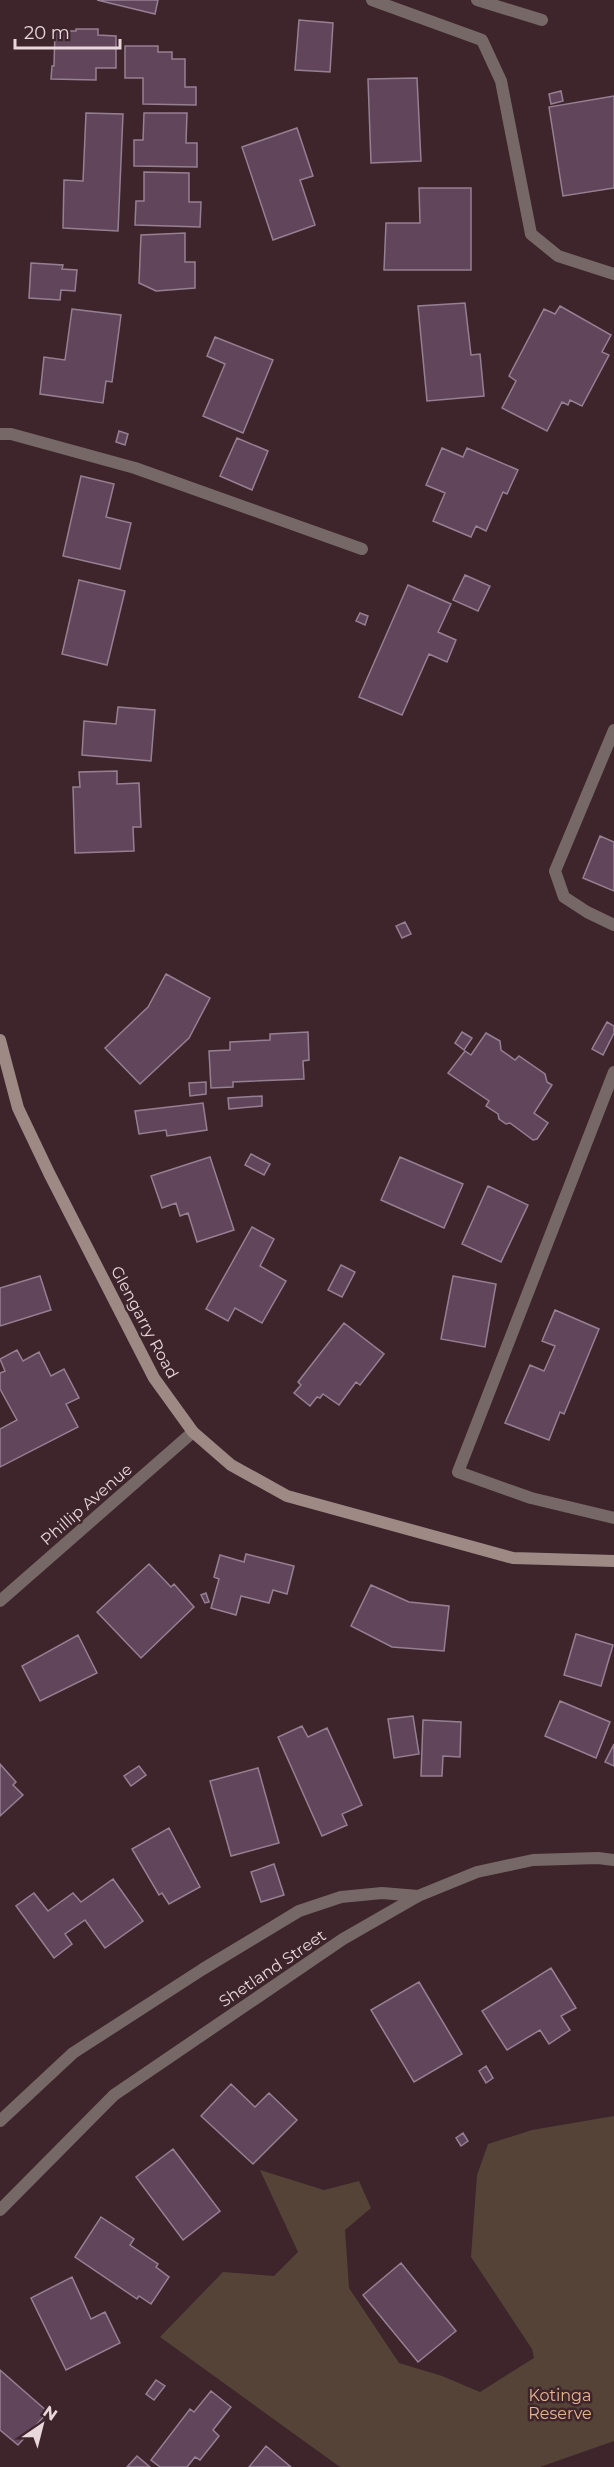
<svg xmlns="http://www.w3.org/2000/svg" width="614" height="2467" viewBox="0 0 614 2467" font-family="Montserrat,sans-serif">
<rect width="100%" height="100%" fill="#3e252c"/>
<!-- green -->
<path fill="#554337" d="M 614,2116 L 614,2441 L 540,2467 L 340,2467 L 160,2337 L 223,2272 L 274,2276 L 298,2252 L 260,2170 L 324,2190 L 359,2181 L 371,2208 L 345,2230 L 349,2288 L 399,2363 L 442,2376 L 480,2392 L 534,2358 L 532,2349 L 471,2257 L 477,2175 L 488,2144 L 532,2130 Z"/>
<!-- building -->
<path fill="#61465b" stroke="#977f92" stroke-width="1.5" d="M 97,0 L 158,0 L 155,14 Z
M 299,20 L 333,23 L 330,72 L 295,70 Z
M 76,29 L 98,29 L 98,35 L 116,36 L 116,68 L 96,68 L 96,80 L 51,79 L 52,66 L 54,66 L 55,31 L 76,31 Z
M 125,46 L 158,46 L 158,52 L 172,52 L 172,59 L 185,59 L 185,87 L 196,87 L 196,105 L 143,104 L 143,78 L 125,78 Z
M 417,78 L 421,161 L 371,163 L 368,79 Z
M 561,91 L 563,101 L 551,104 L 549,94 Z
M 614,96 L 614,188 L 563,196 L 549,107 Z
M 86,113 L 123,114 L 118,231 L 63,228 L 64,180 L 83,181 Z
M 144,113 L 187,113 L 186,143 L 197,143 L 197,167 L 134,166 L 134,140 L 143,140 Z
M 297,128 L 313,176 L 300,180 L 315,225 L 273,240 L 242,147 Z
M 144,172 L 189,173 L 189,202 L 201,202 L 200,227 L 135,225 L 136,201 L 144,201 Z
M 419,188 L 471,188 L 471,270 L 384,270 L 386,223 L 420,223 Z
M 185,233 L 185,262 L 195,262 L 195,288 L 156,291 L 139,283 L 141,235 Z
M 31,263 L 63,265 L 62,269 L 77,270 L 75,291 L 61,290 L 60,300 L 29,298 Z
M 465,303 L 471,355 L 480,354 L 484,396 L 427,401 L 418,306 Z
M 560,306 L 611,335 L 602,352 L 609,355 L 582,406 L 570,400 L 568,405 L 562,402 L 547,431 L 502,408 L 516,381 L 509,376 L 544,309 L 555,314 Z
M 72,309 L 121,315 L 112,382 L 106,381 L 103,403 L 40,394 L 44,357 L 65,360 Z
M 215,337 L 273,360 L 243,433 L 203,416 L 225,364 L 207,356 Z
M 119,431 L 128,434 L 125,445 L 116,442 Z
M 237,438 L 268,451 L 252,490 L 220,476 Z
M 442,448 L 463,457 L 467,448 L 518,470 L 507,494 L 503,492 L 486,531 L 476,526 L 471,537 L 433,521 L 445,493 L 426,485 Z
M 81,476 L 114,484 L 106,517 L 131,523 L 120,569 L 63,556 Z
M 465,575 L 490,586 L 478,611 L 453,600 Z
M 79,580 L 125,591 L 107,665 L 62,654 Z
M 408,585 L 451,604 L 438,632 L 456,640 L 447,662 L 429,654 L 402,715 L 359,697 Z
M 360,613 L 368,616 L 365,625 L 356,621 Z
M 118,707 L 155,710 L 151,761 L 82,755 L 84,721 L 116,724 Z
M 117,771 L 117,784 L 139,783 L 141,827 L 133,827 L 134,851 L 75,853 L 73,787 L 80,787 L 79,772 Z
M 600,836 L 614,842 L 614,891 L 583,878 Z
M 405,922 L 411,934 L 402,938 L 396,926 Z
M 166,974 L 210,998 L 189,1038 L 140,1084 L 105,1048 L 148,1007 Z
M 607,1022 L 614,1026 L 614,1033 L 603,1055 L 592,1049 Z
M 308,1032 L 309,1060 L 303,1061 L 304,1079 L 233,1082 L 233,1087 L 211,1088 L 209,1051 L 230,1050 L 230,1042 L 270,1040 L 270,1034 Z
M 462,1032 L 472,1038 L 464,1050 L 455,1043 Z
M 486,1033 L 500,1041 L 501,1050 L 515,1060 L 519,1056 L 545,1074 L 547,1082 L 552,1085 L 534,1113 L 548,1123 L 537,1139 L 533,1140 L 510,1123 L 506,1124 L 499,1119 L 498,1114 L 486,1106 L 489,1101 L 448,1073 L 465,1051 L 471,1055 Z
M 206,1082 L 206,1094 L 190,1096 L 189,1083 Z
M 262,1096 L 262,1106 L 229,1109 L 228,1098 Z
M 203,1103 L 207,1130 L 167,1136 L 166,1130 L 139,1134 L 135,1111 Z
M 251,1154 L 270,1164 L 264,1175 L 245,1165 Z
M 210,1157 L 234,1230 L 197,1242 L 188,1213 L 180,1216 L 176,1203 L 162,1208 L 151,1176 Z
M 400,1157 L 463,1184 L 444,1228 L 381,1200 Z
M 488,1186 L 528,1205 L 501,1262 L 462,1244 Z
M 252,1227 L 274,1239 L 260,1266 L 286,1281 L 262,1323 L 235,1308 L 228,1321 L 206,1309 Z
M 341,1265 L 355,1272 L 342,1297 L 328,1290 Z
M 40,1276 L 51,1310 L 0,1326 L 0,1288 Z
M 453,1276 L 496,1284 L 485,1347 L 441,1339 Z
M 555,1310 L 599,1329 L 564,1414 L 560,1412 L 549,1440 L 505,1423 L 530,1365 L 544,1371 L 555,1346 L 542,1341 Z
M 344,1323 L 384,1354 L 360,1385 L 356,1382 L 339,1405 L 323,1394 L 320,1398 L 317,1397 L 310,1406 L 294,1393 L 301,1385 L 298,1382 Z
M 17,1350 L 23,1361 L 39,1352 L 51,1376 L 64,1369 L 79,1398 L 66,1404 L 78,1427 L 0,1467 L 0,1429 L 17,1420 L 0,1389 L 0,1373 L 5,1371 L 0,1359 Z
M 246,1554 L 294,1566 L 287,1594 L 273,1590 L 269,1603 L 241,1596 L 236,1615 L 211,1608 L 219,1579 L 214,1577 L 220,1555 L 244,1562 Z
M 149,1564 L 171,1587 L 174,1584 L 194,1607 L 141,1658 L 97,1612 Z
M 371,1585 L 409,1602 L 449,1606 L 444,1651 L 392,1647 L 351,1626 Z
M 206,1593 L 209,1602 L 205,1603 L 201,1595 Z
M 576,1634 L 613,1645 L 601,1686 L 564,1675 Z
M 78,1635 L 97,1673 L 40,1701 L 22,1666 Z
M 560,1701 L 610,1722 L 596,1758 L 545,1736 Z
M 413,1716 L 419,1754 L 394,1758 L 388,1719 Z
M 423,1720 L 461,1722 L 460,1757 L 443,1756 L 442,1776 L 421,1776 Z
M 302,1726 L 308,1737 L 327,1728 L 362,1805 L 342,1814 L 347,1825 L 322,1836 L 278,1737 Z
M 614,1744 L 614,1766 L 605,1762 Z
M 0,1764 L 16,1782 L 13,1785 L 23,1795 L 0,1816 Z
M 139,1766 L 146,1775 L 131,1786 L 124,1776 Z
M 258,1768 L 279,1843 L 231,1856 L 210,1781 Z
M 169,1828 L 200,1887 L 169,1904 L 162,1893 L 159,1895 L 132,1849 Z
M 274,1864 L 284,1895 L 261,1902 L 251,1872 Z
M 113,1879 L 143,1921 L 105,1948 L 85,1920 L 65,1934 L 72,1944 L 54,1958 L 16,1906 L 34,1893 L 48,1911 L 73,1893 L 81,1902 Z
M 551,1968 L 576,2008 L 561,2016 L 570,2030 L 549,2044 L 540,2030 L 507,2050 L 482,2011 Z
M 419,1982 L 462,2054 L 414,2082 L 371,2010 Z
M 486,2066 L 493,2078 L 486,2083 L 479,2071 Z
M 231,2084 L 255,2107 L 269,2093 L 297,2120 L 253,2164 L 201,2116 Z
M 463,2133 L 468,2141 L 461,2146 L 456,2138 Z
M 173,2149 L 220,2211 L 183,2240 L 136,2177 Z
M 101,2217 L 134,2239 L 130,2245 L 158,2264 L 156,2267 L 169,2277 L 151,2304 L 139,2296 L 137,2299 L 75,2257 Z
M 401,2263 L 456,2331 L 418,2362 L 363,2295 Z
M 72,2277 L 91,2319 L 105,2312 L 120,2343 L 66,2370 L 31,2298 Z
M 0,2370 L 48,2412 L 18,2445 L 0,2430 Z
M 156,2380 L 165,2386 L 154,2400 L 146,2394 Z
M 211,2391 L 231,2407 L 213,2430 L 219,2436 L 200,2460 L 195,2457 L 187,2467 L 160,2467 L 151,2460 L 190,2409 L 194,2412 Z
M 266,2446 L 291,2467 L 249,2467 Z
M 137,2456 L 150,2467 L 127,2467 Z"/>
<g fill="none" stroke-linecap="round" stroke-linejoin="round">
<!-- service -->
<path stroke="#766866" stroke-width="12" d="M 372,0 L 482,40 L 501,81 L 531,234 L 558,256 L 614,274
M 477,0 L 542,20
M 0,434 L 11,434 L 135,468 L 362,549
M 614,730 L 555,871 L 564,897 L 587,912 L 614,925
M 614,1072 L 458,1472 L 531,1498 L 614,1518
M 0,2121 L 73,2053 L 203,1969 L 299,1911 L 341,1897 L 382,1893 L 418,1896"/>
<!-- minor -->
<path stroke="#766866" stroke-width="12" d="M 0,1601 L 193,1432
M 0,2210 L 114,2095 L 343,1939 L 418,1896 L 477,1872 L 533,1860 L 598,1858 L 614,1860"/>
<!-- secondary -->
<path stroke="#9e8985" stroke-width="12" d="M 0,1040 L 18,1108 L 49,1173 L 154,1378 L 193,1432 L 231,1465 L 287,1496 L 513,1558 L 614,1561"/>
</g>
<g text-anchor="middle" stroke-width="5" stroke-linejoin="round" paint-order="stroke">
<!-- street labels -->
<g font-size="16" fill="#e8d7db" stroke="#3e252c">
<text transform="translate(145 1322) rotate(62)" y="6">Glengarry Road</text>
<text transform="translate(86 1504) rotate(-41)" y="6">Phillip Avenue</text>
<text transform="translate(272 1968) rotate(-34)" y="6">Shetland Street</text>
</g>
<!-- park labels -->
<g font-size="16" fill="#e8b490" stroke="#3e252c">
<text x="560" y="2401">Kotinga<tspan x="560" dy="18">Reserve</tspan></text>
</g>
</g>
<!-- north arrow -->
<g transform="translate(42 2425) rotate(35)" stroke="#3e252c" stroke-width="4.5" paint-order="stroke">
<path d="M0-4.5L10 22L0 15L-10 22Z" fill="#e8d7db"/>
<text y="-9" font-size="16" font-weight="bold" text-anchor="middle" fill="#e8d7db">N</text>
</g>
<!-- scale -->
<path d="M15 39v9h105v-9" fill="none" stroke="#e8d7db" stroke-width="3"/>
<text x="24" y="39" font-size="18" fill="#e8d7db" stroke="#3e252c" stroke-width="4.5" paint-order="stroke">20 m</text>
</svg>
